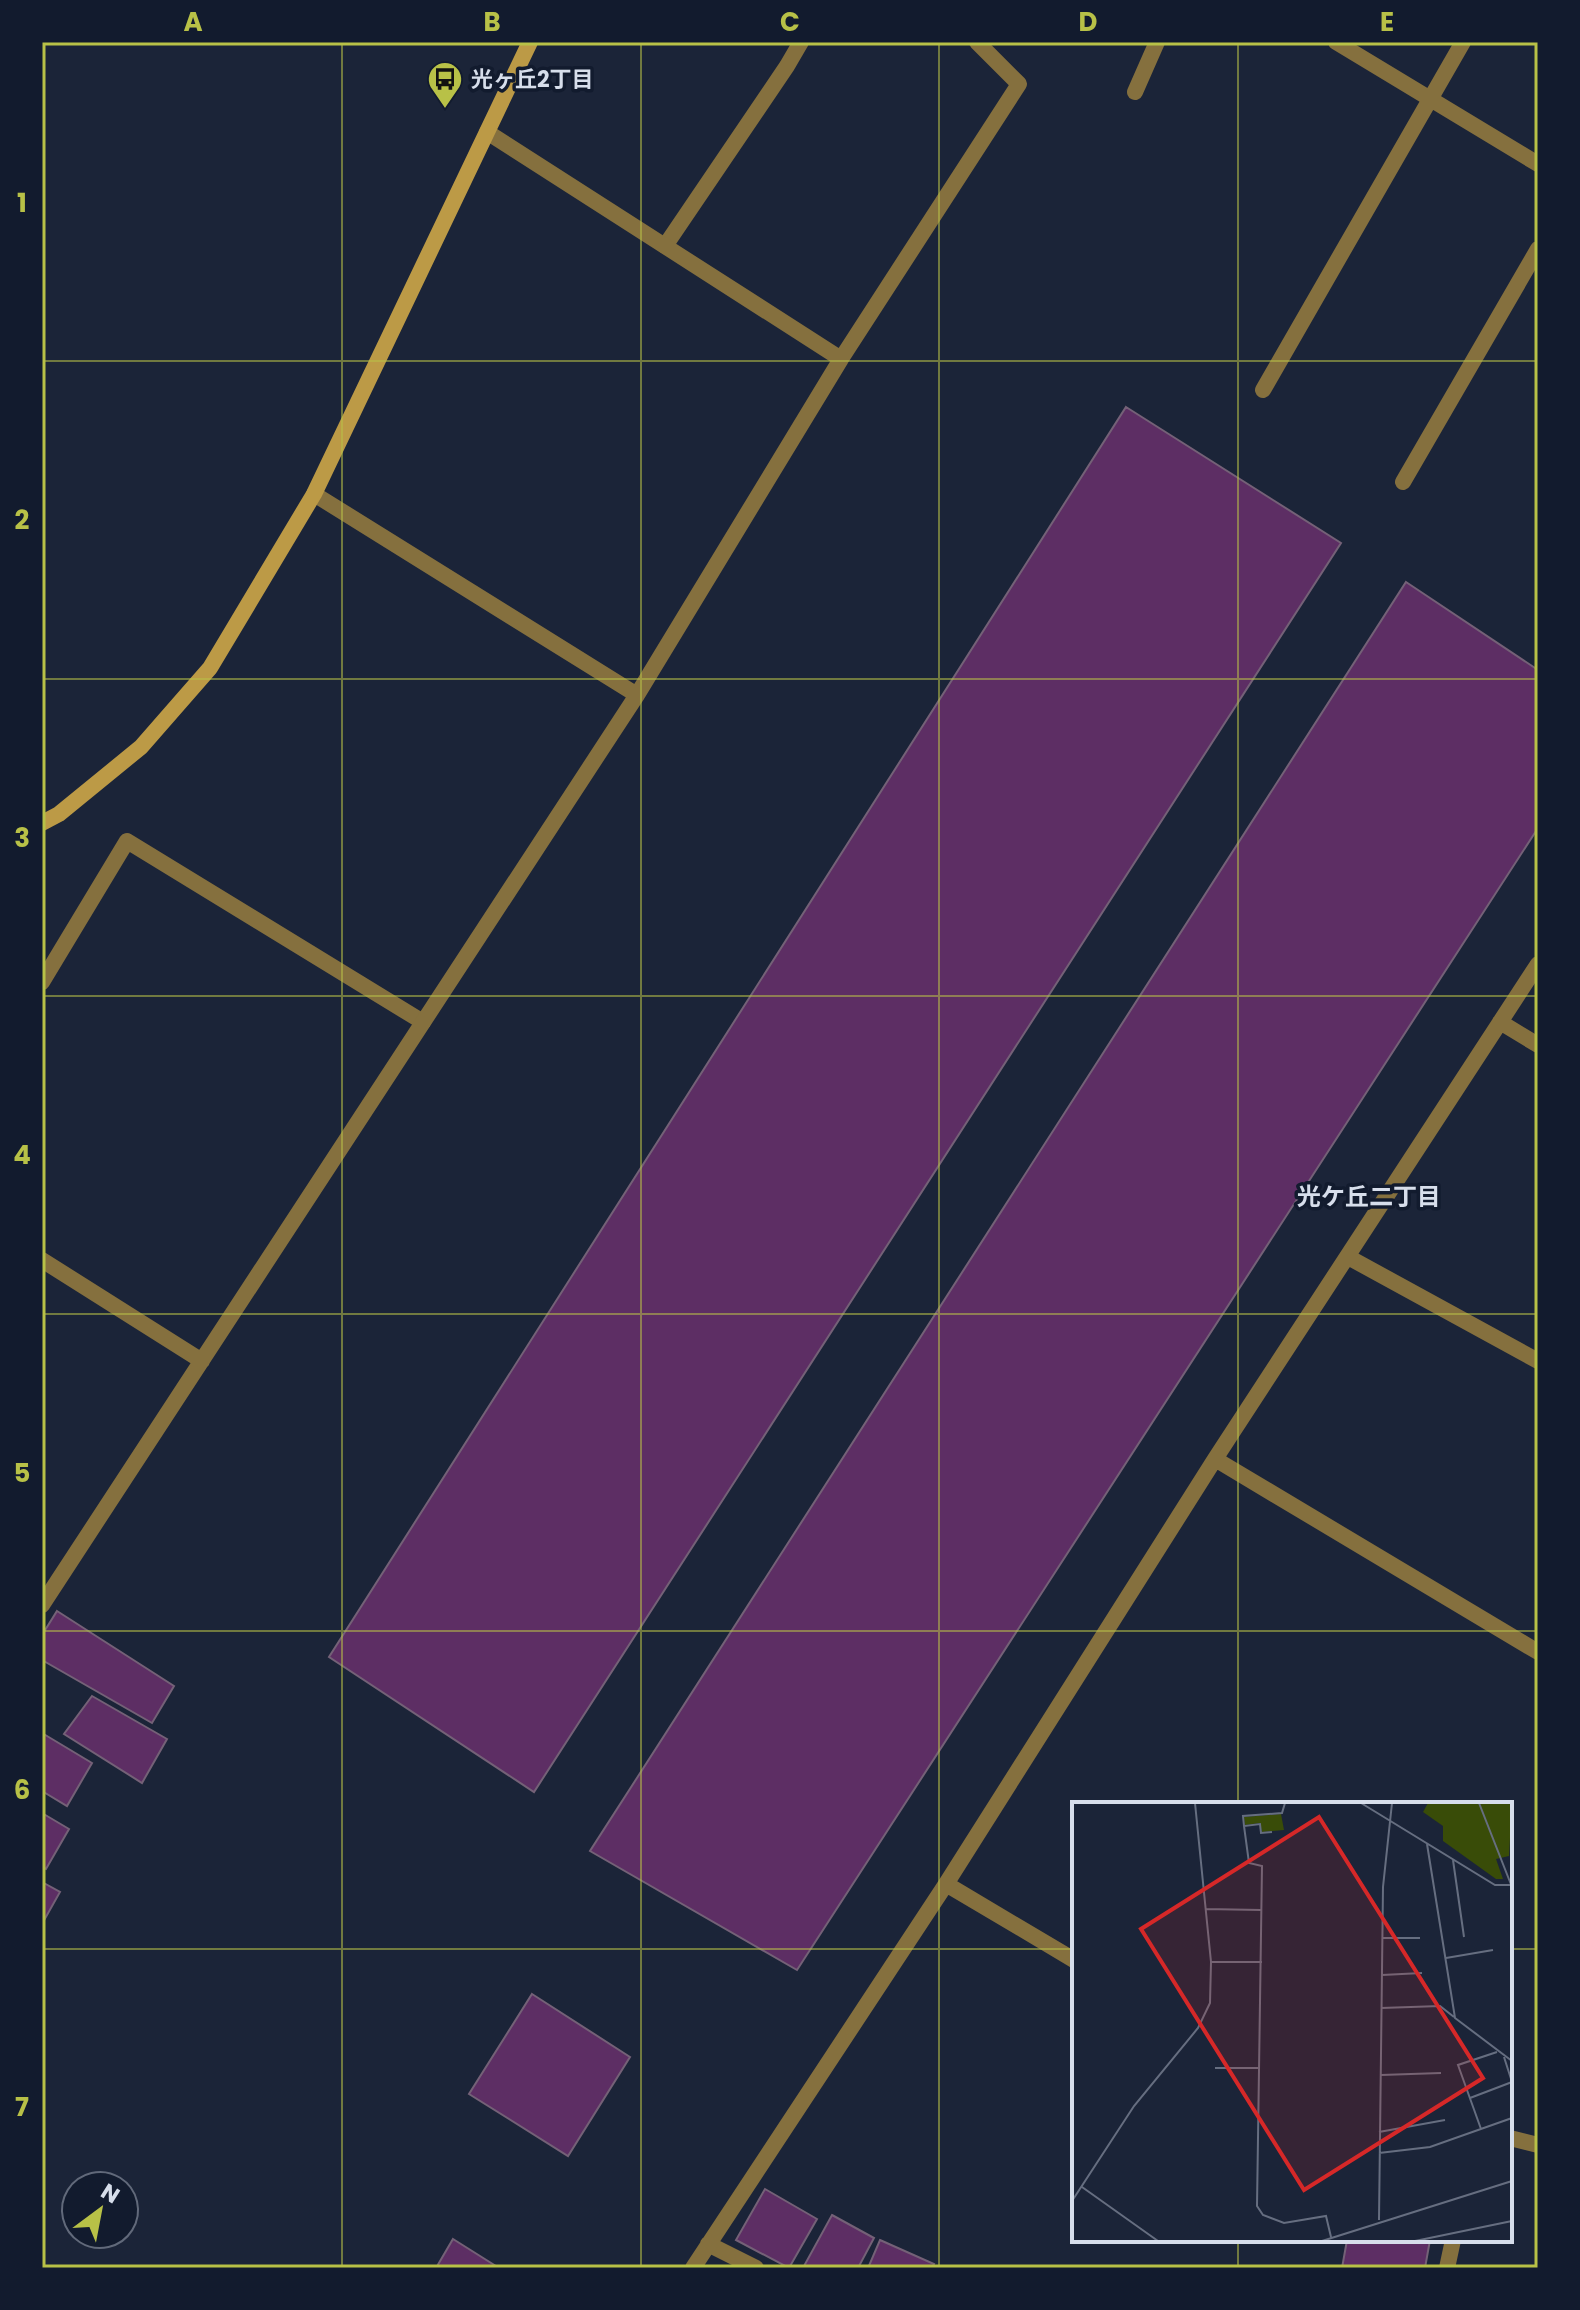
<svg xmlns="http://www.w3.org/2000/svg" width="1580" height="2310" viewBox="0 0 1580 2310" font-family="Poppins,'Noto Sans JP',sans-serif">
<rect width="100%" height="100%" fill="#1b2438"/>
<!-- building -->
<path fill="#5d2e64" stroke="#746177" stroke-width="2" d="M 1126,407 L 1341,543 L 534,1792 L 329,1657 Z
M 1406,582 L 1538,670 L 1538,828 L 797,1970 L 590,1851 Z
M 57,1611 L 174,1686 L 152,1723 L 42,1660 L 42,1635 Z
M 92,1696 L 167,1739 L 142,1783 L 64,1734 Z
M 42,1733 L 92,1763 L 67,1806 L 42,1791 Z
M 42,1813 L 69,1829 L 46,1869 L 42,1867 Z
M 42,1882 L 60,1892 L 42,1924 Z
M 532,1994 L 630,2057 L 568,2156 L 469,2094 Z
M 765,2189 L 817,2219 L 789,2268 L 736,2240 Z
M 832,2215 L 874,2238 L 858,2268 L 808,2268 L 804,2266 Z
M 453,2239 L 499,2268 L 436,2268 Z
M 880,2240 L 934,2264 L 932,2268 L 868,2268 Z
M 1347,2240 L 1430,2240 L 1425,2268 L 1342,2268 Z"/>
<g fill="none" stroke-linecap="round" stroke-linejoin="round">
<!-- lane -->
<path stroke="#85703e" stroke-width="16" d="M 1336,42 L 1538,164
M 1135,92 L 1157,42
M 665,246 L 787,66 L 801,42
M 1263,390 L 1463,42
M 1403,482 L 1538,249
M 42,982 L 127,841 L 423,1022"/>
<!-- street -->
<path stroke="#85703e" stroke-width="16" d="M 487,132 L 841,359
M 314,494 L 637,695
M 1500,1022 L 1538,1045
M 1348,1257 L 1538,1361
M 42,1260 L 202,1361
M 1215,1459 L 1538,1652
M 42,1605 L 637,695 L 841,359 L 1019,84 L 977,42
M 946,1884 L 1074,1960
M 1510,2138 L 1538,2145
M 708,2244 L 756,2268
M 693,2268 L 946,1884 L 1215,1459 L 1538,964
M 1447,2268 L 1453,2240"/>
<!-- secondary -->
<path stroke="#bc9a46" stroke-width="16" d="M 42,823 L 59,814 L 141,747 L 210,668 L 314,494 L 530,42"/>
</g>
<!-- grid -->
<path fill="none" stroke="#b8c147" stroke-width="2" stroke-opacity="0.55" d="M 342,42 L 342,2268M 641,42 L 641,2268M 939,42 L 939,2268M 1238,42 L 1238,1804M 42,361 L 1538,361M 42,679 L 1538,679M 42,996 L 1538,996M 42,1314 L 1538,1314M 42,1631 L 1538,1631M 42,1949 L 1074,1949M 1510,1949 L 1538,1949M 1238,2240 L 1238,2268"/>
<!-- icons -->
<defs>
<g id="bus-pin" transform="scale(1.8)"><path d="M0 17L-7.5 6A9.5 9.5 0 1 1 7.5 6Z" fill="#b8c147" stroke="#121b2e"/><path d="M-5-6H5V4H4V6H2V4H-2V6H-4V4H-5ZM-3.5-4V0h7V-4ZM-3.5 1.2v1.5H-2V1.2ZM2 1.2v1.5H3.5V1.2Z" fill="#111"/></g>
</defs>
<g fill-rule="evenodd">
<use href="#bus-pin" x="445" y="79"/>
</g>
<g text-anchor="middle" stroke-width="7" stroke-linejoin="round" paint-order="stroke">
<!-- poi labels -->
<g font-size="22" font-weight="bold" fill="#d7deeb" stroke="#121b2e" text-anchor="start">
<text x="471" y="87">光ヶ丘2丁目</text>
</g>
<!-- neighbourhood labels -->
<g font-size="24" font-weight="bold" fill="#d7deeb" stroke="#121b2e">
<text x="1369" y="1205">光ケ丘二丁目</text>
</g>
</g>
<!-- overview -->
<g transform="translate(1072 1802)">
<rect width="440" height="440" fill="#1b2438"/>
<path d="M 356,1 L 440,1 L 437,54 L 424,57 L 431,77 L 424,77 L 371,39 L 371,24 L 351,10 ZM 209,12 L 212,28 L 190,30 L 188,21 L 173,23 L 172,15 Z" fill="#394c08"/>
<path fill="none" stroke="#666e80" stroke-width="2" d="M 289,1 L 423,83 L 439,83M 407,1 L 440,85M 172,24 L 171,14 L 210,11 L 213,1M 200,30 L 189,31 L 188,22 L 172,24 L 177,61 L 190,64 L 185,404 L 191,413 L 212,421 L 254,414 L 259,435M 355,42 L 383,216 L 440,259M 381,58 L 392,135M 133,107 L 189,108M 311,136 L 348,136M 374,156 L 421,148M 139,160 L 190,160M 310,173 L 350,171M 309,206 L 368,204 L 382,215M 432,255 L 440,280M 143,266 L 188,266M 309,273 L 369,271M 398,296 L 440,280M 409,327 L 386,263 L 425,250M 307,330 L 373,318M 307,351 L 358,345 L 440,316M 10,385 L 86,439M 0,399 L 62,304 L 126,226 L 138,201 L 139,160 L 123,1M 307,418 L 311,85 L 320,1M 250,439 L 440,379M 343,439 L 440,419"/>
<path fill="#d62828" fill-opacity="0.15" stroke="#d62828" stroke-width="4" d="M 247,15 L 411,276 L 232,388 L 69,127 Z"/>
<rect width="440" height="440" fill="none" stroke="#d7deeb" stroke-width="4"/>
</g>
<!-- border -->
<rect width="1580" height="2310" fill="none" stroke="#121b2e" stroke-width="88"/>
<!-- north arrow -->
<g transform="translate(100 2210) rotate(32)"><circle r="38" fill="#121b2e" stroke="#61697a" stroke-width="2"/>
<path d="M0-6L14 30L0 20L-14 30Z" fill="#b8c147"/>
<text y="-12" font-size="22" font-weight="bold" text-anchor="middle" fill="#d7deeb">N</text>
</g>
<rect x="44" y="44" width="1492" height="2222" fill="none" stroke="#b8c147" stroke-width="3"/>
<g font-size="26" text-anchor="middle" font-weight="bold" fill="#b8c147">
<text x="193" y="31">A</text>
<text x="492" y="31">B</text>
<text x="790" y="31">C</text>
<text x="1088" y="31">D</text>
<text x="1387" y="31">E</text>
<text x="22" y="212">1</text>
<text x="22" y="529">2</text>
<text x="22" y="847">3</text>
<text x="22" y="1164">4</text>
<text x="22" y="1482">5</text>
<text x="22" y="1799">6</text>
<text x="22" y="2116">7</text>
</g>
</svg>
